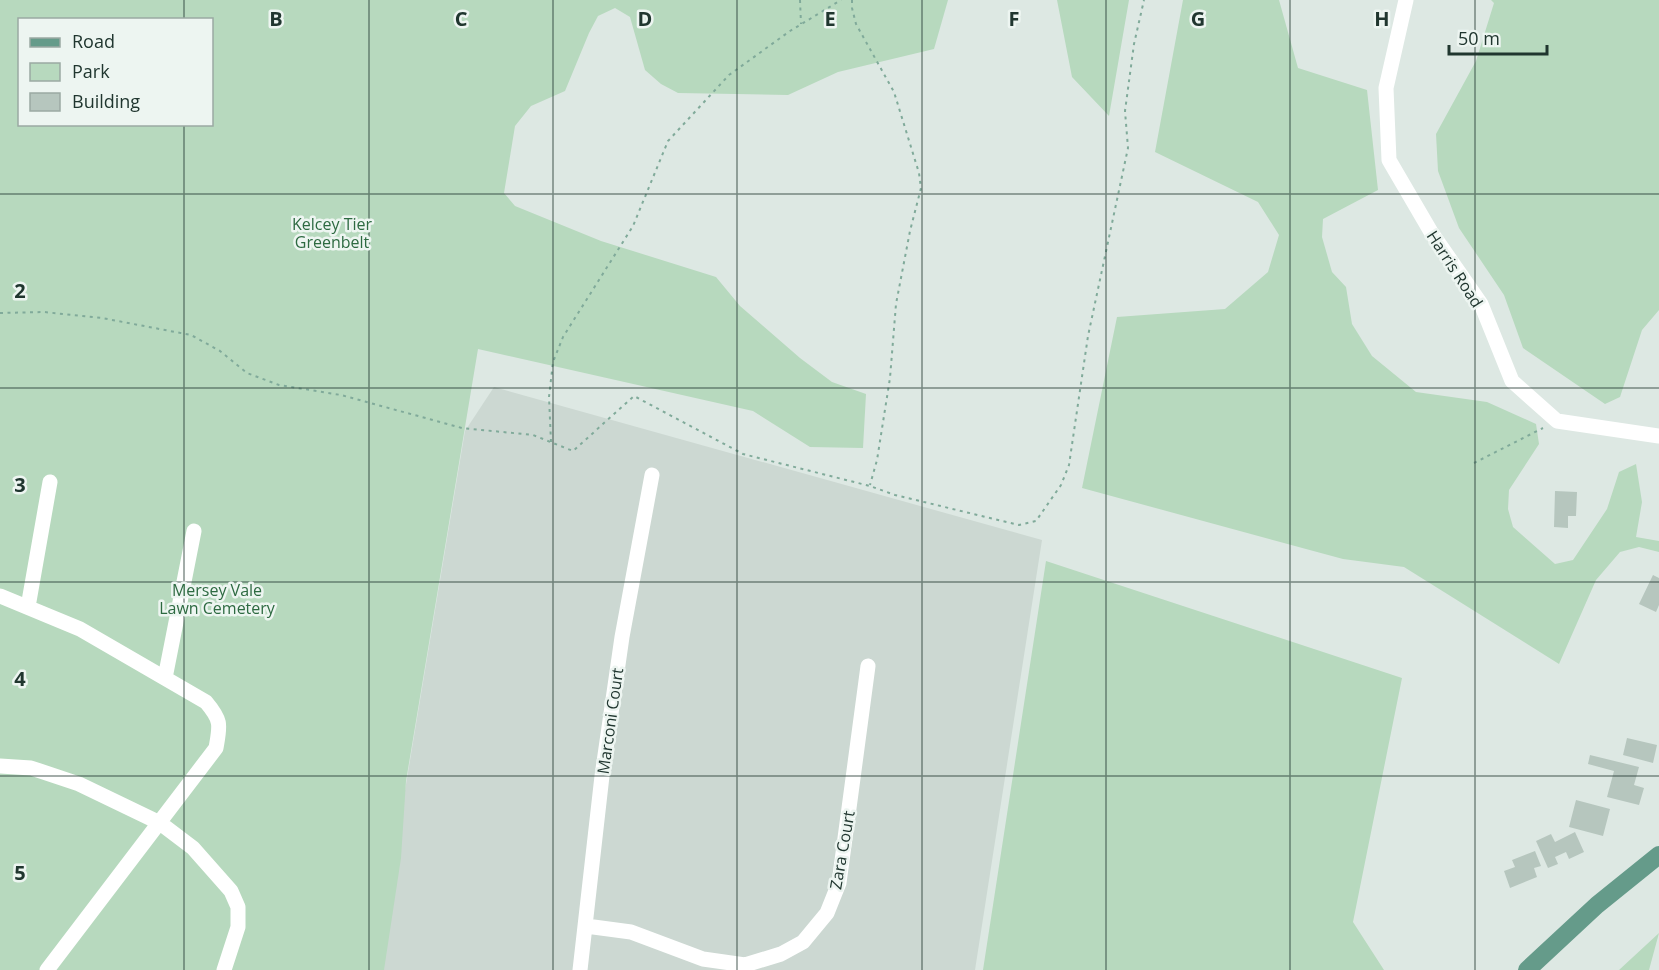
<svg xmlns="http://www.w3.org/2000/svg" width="1659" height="970" viewBox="0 0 1659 970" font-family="'Open Sans',sans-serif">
<rect width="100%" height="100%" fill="#dde8e3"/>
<!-- built -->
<path fill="#ccd8d2" d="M 494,387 L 1042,540 L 975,970 L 375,970 L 465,431 Z"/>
<!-- green -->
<path fill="#b7d9be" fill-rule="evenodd" d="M 0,0 L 948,0 L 934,49 L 838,72 L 788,95 L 678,93 L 661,84 L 645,70 L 630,17 L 615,8 L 598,16 L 589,33 L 565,91 L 531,106 L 515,126 L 504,193 L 515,206 L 601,241 L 716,277 L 740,306 L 800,358 L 832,382 L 866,394 L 863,448 L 810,447 L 753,411 L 478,349 L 406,781 L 401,858 L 384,970 L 0,970 ZM 20,20 L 212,20 L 212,124 L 20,124 Z
M 1057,0 L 1129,0 L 1109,116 L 1072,77 Z
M 1183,0 L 1279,0 L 1298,68 L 1367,90 L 1378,190 L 1323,219 L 1322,237 L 1332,272 L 1346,287 L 1352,324 L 1372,356 L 1416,392 L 1487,402 L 1536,424 L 1539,444 L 1509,490 L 1508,509 L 1513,527 L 1555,564 L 1573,560 L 1607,509 L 1619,472 L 1636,464 L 1642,502 L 1636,537 L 1659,541 L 1659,552 L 1639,547 L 1620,552 L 1596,580 L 1559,664 L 1404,567 L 1343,559 L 1082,488 L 1117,317 L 1225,309 L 1268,272 L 1279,235 L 1258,202 L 1155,152 Z
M 1491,0 L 1659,0 L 1659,310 L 1642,330 L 1620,397 L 1605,404 L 1523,348 L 1504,295 L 1459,228 L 1438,171 L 1436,134 L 1476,61 L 1494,3 Z
M 1046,561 L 1402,678 L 1353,922 L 1384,970 L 983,970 Z
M 1659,933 L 1649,970 L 1619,970 Z"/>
<!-- building -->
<path fill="#b6c6be" d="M 1555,491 L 1577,492 L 1576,516 L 1568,516 L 1568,528 L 1554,527 Z
M 1653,575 L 1659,578 L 1659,605 L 1656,612 L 1639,604 Z
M 1627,738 L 1657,745 L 1653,763 L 1623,755 Z
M 1590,755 L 1639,767 L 1634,785 L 1644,788 L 1639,805 L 1607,797 L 1614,771 L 1588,764 Z
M 1576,800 L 1610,809 L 1603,836 L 1569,827 Z
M 1575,832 L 1584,852 L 1569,859 L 1566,852 L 1555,857 L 1558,864 L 1548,868 L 1536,841 L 1551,834 L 1555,842 Z
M 1535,851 L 1541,866 L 1534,868 L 1537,877 L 1510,888 L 1504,871 L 1515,867 L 1512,860 Z"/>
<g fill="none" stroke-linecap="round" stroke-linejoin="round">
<!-- path -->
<path stroke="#80aa9a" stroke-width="2" stroke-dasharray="3 4.5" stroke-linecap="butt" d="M 800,0 L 801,24
M 852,0 L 852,8 L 856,24 L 894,92 L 919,173 L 921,188 L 910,231 L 896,304 L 890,378 L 877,460 L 870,485
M 0,313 L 44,312 L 102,318 L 191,335 L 220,351 L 247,373 L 279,385 L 341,395 L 462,428 L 533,435 L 573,451 L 634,396 L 743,454 L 870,486 L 895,495 L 1019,525 L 1036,521 L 1061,485 L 1069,465 L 1088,336 L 1128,148 L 1125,111 L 1134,44 L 1144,0
M 551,442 L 549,397 L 553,362 L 563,337 L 633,226 L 668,141 L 729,75 L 790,31 L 841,0
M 1474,463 L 1543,428"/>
<!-- minor -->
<path stroke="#fff" stroke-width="15" d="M 1406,0 L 1386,88 L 1389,160 L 1431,232 L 1481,304 L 1512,381 L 1557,421 L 1659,436
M 0,596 L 80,629 L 206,702 C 222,721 220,725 216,748 L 47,970
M 28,607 L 50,482
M 165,678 L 194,531
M 0,766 L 31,768 L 79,784 L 160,823 L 193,848 L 231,891 L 238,907 L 238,927 L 224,970
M 586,926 L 631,932 L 703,959 L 745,965 L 781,954 L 803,942 L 827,913 L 839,883 L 868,666
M 580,970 L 602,776 L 622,637 L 652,475"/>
<!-- major -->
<path stroke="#659b8a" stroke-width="18" d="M 1527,970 L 1597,905 L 1659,855"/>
</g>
<!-- grid -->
<path fill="none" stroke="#20362f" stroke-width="1.5" stroke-opacity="0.55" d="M 184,0 L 184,20M 369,0 L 369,970M 553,0 L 553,970M 737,0 L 737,970M 922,0 L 922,970M 1106,0 L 1106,970M 1290,0 L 1290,970M 1475,0 L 1475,970M 184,124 L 184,970M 0,194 L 1659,194M 0,388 L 1659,388M 0,582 L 1659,582M 0,776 L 1659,776"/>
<g text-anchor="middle" stroke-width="5" stroke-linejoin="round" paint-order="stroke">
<!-- park labels -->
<g font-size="16" fill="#2d6a41" stroke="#edf5f1">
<text x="332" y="230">Kelcey Tier<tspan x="332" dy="18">Greenbelt</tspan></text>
<text x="217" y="596">Mersey Vale<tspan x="217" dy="18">Lawn Cemetery</tspan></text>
</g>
<!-- street labels -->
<g font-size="16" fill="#20362f" stroke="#edf5f1">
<text transform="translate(1455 269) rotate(57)" y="6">Harris Road</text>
<text transform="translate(610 721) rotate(-82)" y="6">Marconi Court</text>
<text transform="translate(842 850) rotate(-80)" y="6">Zara Court</text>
</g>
</g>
<g font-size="20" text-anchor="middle" font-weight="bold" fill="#20362f" stroke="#edf5f1" stroke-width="5" stroke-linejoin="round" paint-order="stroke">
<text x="276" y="26">B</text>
<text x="461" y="26">C</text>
<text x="645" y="26">D</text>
<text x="830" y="26">E</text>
<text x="1014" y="26">F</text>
<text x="1198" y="26">G</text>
<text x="1382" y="26">H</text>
<text x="20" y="298">2</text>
<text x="20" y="492">3</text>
<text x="20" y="686">4</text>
<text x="20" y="880">5</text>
</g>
<!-- legend -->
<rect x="18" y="18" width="195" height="108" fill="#edf5f1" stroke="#9ba9a3" stroke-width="1.5"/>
<rect x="30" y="38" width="30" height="9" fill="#659b8a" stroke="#9ba9a3" stroke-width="1.5"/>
<text x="72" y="48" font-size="18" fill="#20362f">Road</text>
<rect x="30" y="63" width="30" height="18" fill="#b7d9be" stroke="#9ba9a3" stroke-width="1.5"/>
<text x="72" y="78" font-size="18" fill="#20362f">Park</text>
<rect x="30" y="93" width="30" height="18" fill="#b6c6be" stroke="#9ba9a3" stroke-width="1.5"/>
<text x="72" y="108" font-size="18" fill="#20362f">Building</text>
<!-- scale -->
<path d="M1449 45v9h98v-9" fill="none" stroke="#20362f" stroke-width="3"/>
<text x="1458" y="45" font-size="18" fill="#20362f" stroke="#edf5f1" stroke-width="4.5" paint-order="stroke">50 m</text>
</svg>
